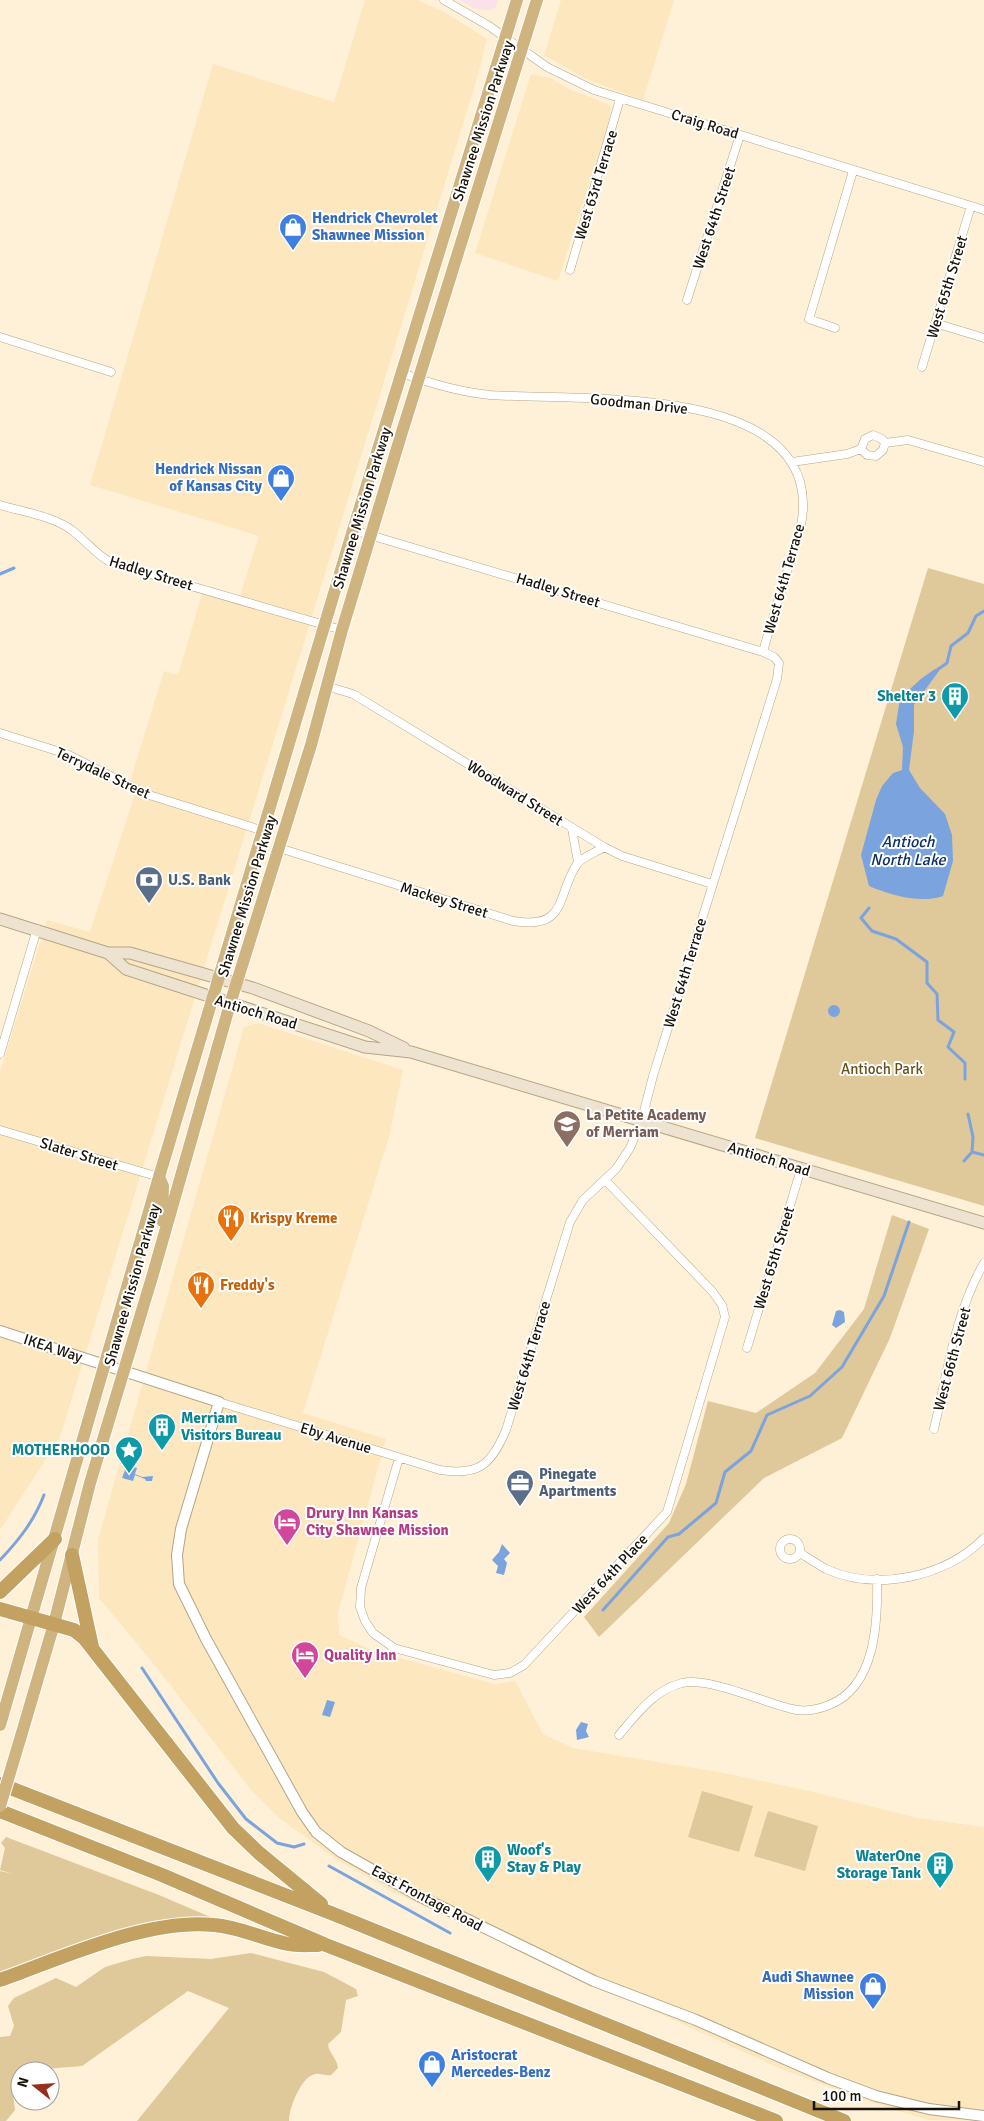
<svg xmlns="http://www.w3.org/2000/svg" width="984" height="2121" viewBox="0 0 984 2121" font-family="Signika,sans-serif">
<rect width="100%" height="100%" fill="#fff1d7"/>
<!-- built -->
<path fill="#fce7bf" d="M 365,0 L 417,0 L 443,11 L 487,39 L 475,85 L 60,1437 L 0,1530 L 0,1072 L 47,920 L 90,932 L 134,797 L 131,778 L 164,671 L 178,675 L 202,594 L 238,602 L 259,536 L 90,485 L 213,64 L 334,102 Z
M 561,0 L 674,0 L 643,100 L 586,79 L 544,55 Z
M 531,74 L 550,78 L 569,89 L 608,104 L 611,109 L 607,129 L 558,281 L 475,253 Z
M 258,1023 L 403,1070 L 389,1137 L 303,1413 L 386,1439 L 338,1613 L 339,1635 L 374,1651 L 494,1684 L 515,1681 L 543,1734 L 573,1748 L 724,1773 L 809,1791 L 918,1818 L 984,1827 L 984,2121 L 928,2120 L 870,2102 L 781,2069 L 393,1892 L 336,1859 L 279,1818 L 251,1790 L 160,1672 L 99,1598 L 98,1540 L 244,1027 Z"/>
<!-- education -->
<path fill="#fbe1e9" d="M 460,0 L 498,0 L 495,8 L 488,10 L 475,9 Z"/>
<!-- green -->
<path fill="#dfc89a" d="M 928,568 L 984,584 L 984,1206 L 755,1138 Z
M 892,1215 L 929,1229 L 890,1338 L 842,1438 L 764,1478 L 599,1637 L 584,1617 L 669,1523 L 686,1484 L 708,1401 L 756,1413 L 815,1373 L 864,1309 Z
M 702,1791 L 753,1806 L 739,1852 L 688,1837 Z
M 768,1811 L 818,1826 L 805,1871 L 754,1856 Z
M 6,1837 L 159,1895 L 215,1919 L 200,1920 L 0,1974 L 0,1871 L 13,1874 L 0,1870 L 5,1848 L 1,1843 Z
M 251,1953 L 324,1972 L 356,1989 L 358,1996 L 346,2000 L 341,2032 L 328,2044 C 329,2054 337,2058 338,2068 L 331,2075 C 325,2076 320,2073 315,2074 C 301,2077 289,2108 289,2121 L 137,2121 L 229,2008 L 188,1991 L 82,2066 L 20,2071 L 20,2088 L 13,2095 L 15,2110 L 6,2121 L 0,2121 L 0,2037 L 10,2036 L 14,2026 L 8,2006 L 14,1998 L 56,1978 L 76,1987 L 105,1967 L 132,1959 L 146,1956 L 211,1959 Z"/>
<!-- water -->
<path fill="#7ba3dd" d="M 935,669 L 939,671 L 914,705 L 914,731 L 909,770 L 920,788 L 945,814 L 952,835 L 953,861 L 943,896 C 921,904 890,895 869,886 L 861,855 L 876,800 L 882,786 L 893,773 L 902,770 L 903,747 L 896,724 L 900,698 L 922,678 Z
M828 1011a6 6 0 1 1 12 0a6 6 0 1 1-12 0Z
M 840,1310 L 844,1312 L 845,1322 L 836,1328 L 832,1325 L 836,1311 Z
M 127,1465 L 137,1468 L 135,1474 L 142,1477 L 153,1476 L 152,1481 L 146,1481 L 145,1479 L 135,1475 L 133,1481 L 122,1478 Z
M 502,1544 L 510,1553 L 504,1559 L 507,1563 L 504,1575 L 496,1573 L 498,1566 L 492,1560 L 499,1552 Z
M 327,1700 L 335,1702 L 330,1717 L 322,1715 Z
M 581,1722 L 588,1724 L 586,1731 L 589,1737 L 577,1740 L 576,1730 Z"/>
<g fill="none" stroke-linecap="round" stroke-linejoin="round">
<!-- stream -->
<path stroke="#7ba3dd" stroke-width="3" d="M 0,574 L 14,568
M 937,670 L 947,663 L 951,646 L 968,633 L 976,616 L 984,611
M 869,908 L 861,918 L 872,931 L 896,939 L 927,962 L 927,983 L 937,994 L 938,1020 L 954,1032 L 948,1047 L 965,1063 L 965,1079
M 972,1152 L 984,1155
M 964,1161 L 972,1152 L 973,1137 L 968,1114
M 0,1560 C 19,1540 34,1521 44,1495
M 603,1610 L 668,1537 L 679,1534 L 716,1503 L 725,1472 L 751,1451 L 767,1415 L 810,1396 L 842,1367 L 884,1296 L 909,1222
M 142,1668 L 218,1783 L 246,1819 L 277,1843 L 294,1847 L 304,1844
M 329,1866 L 450,1933"/>
<!-- minor casing -->
<g stroke="#b5a586" stroke-width="9">
<path id="minor" d="M 444,0 L 489,26 L 547,67 L 594,90 L 984,210
M 570,270 L 620,99
M 687,300 L 740,135
M 935,323 L 984,338
M 835,328 L 809,319 L 853,171
M 0,337 L 111,372
M 922,367 L 971,206
M 885,443 L 908,440 L 984,462
M 861,449 L 865,439 L 873,435 L 882,439 L 885,443
M 861,449 L 867,455 L 876,456 L 883,450 L 885,443
M 792,462 L 847,454 L 861,449
M 0,505 C 23,512 54,516 73,531 C 87,542 96,555 112,563 L 342,630
M 353,530 L 763,652
M 326,686 L 353,694 L 604,847 L 622,856 L 712,884
M 0,733 L 67,754 L 146,794 L 264,831
M 572,829 L 578,862
M 279,848 L 513,921 C 568,930 556,896 577,864 C 582,857 597,852 604,847
M 0,1054 L 37,929
M 0,1130 L 159,1177
M 747,1348 L 801,1169
M 219,1402 L 440,1470 C 479,1476 491,1465 506,1430 L 570,1222 L 583,1200 L 616,1169 L 630,1148 L 642,1119 L 653,1076 L 777,679 L 779,663 L 774,657 L 763,652 C 771,622 781,592 790,562 C 796,543 804,523 803,503 C 801,382 571,401 490,395 C 460,392 429,383 402,373
M 934,1429 C 947,1374 955,1313 984,1263
M 399,1458 L 361,1588 L 360,1607 L 365,1621 L 373,1633 L 394,1648 L 494,1675 L 510,1673 L 524,1665 L 667,1512 L 725,1317 L 722,1305 L 712,1291 L 605,1180
M780 1549a10 10 0 1 1 20 0a10 10 0 1 1-20 0Z
M 800,1553 C 808,1558 817,1564 826,1569 C 877,1592 946,1577 984,1538
M 619,1735 C 637,1714 654,1690 682,1683 C 710,1677 762,1702 792,1709 C 804,1712 817,1710 829,1705 C 876,1687 878,1621 877,1579"/>
</g>
<!-- tertiary casing -->
<g stroke="#b5a586" stroke-width="12">
<path id="tertiary" d="M 0,1331 L 219,1402 L 181,1529 L 177,1555 L 179,1584 L 206,1639 L 302,1812 L 316,1832 L 341,1852 L 417,1895 L 594,1981 L 696,2020 L 828,2078 L 876,2096 L 929,2109 L 984,2116"/>
</g>
<!-- secondary casing -->
<g stroke="#b5a586" stroke-width="13">
<path id="secondary" d="M 0,919 L 108,953 L 130,953 L 253,988 L 369,1031 L 404,1048
M 108,953 L 126,969 L 365,1047 L 411,1052 L 984,1223"/>
</g>
<!-- trunk casing -->
<g stroke="#fff" stroke-width="14">
<path id="trunk" d="M 159,1177 L 163,1186 L 162,1221
M 0,1725 L 159,1177 L 353,530 L 517,0
M 21,1736 L 54,1624 L 90,1483 L 153,1274 L 230,1004 L 311,745 L 342,630 L 402,432 L 537,0"/>
</g>
<!-- motorway casing -->
<g stroke="#fff" stroke-width="16">
<path id="motorway" d="M 72,1555 L 92,1647
M 0,1592 L 55,1539
M 0,1609 L 74,1630 L 84,1638 L 233,1828 L 259,1853 L 321,1904
M 0,1784 L 331,1913 L 844,2121
M 0,1811 L 162,1875 L 326,1945 L 776,2121
M 0,1980 C 62,1958 148,1918 214,1925 C 240,1927 262,1939 288,1944 C 297,1946 308,1945 318,1945"/>
</g>
<!-- minor -->
<use href="#minor" stroke="#fff" stroke-width="8"/>
<!-- tertiary -->
<use href="#tertiary" stroke="#fff" stroke-width="10"/>
<!-- secondary -->
<use href="#secondary" stroke="#ede3d0" stroke-width="11"/>
<!-- trunk -->
<use href="#trunk" stroke="#cfb480" stroke-width="12"/>
<!-- motorway -->
<use href="#motorway" stroke="#c3a161" stroke-width="14"/>
<!-- trunk-bridge casing -->
<g stroke="#fff" stroke-width="14" stroke-linecap="butt">
<path id="trunk-bridge" d="M 0,1806 L 21,1736"/>
</g>
<!-- trunk-bridge -->
<use href="#trunk-bridge" stroke="#cfb480" stroke-width="12"/>
</g>
<!-- icons -->
<defs>
<g id="shop-pin" transform="scale(1.4375)"><path d="M0 17L-7.5 6A9.5 9.5 0 1 1 7.5 6Z" fill="#3f7fe0" stroke="#fff"/><path d="M-5-2.5h2.3a2.7 3.5 0 0 1 5.4 0H5L5.5 6h-11ZM-1.5-2.5h3a1.5 2.3 0 0 0-3 0Z" fill="#fff"/></g>
<g id="building-pin" transform="scale(1.4375)"><path d="M0 17L-7.5 6A9.5 9.5 0 1 1 7.5 6Z" fill="#0f9aa8" stroke="#fff"/><path d="M-4-6H4V6H1V3H-1V6H-4ZM-2.5-4.3h1.7v1.8h-1.7ZM.8-4.3h1.7v1.8H.8ZM-2.5-1h1.7V.8h-1.7ZM.8-1h1.7V.8H.8Z" fill="#fff"/></g>
<g id="bank-pin" transform="scale(1.4375)"><path d="M0 17L-7.5 6A9.5 9.5 0 1 1 7.5 6Z" fill="#5c6f8a" stroke="#fff"/><path d="M-6-4H6V4H-6ZM0-2.3a2.3 2.3 0 1 0 0 4.6a2.3 2.3 0 1 0 0-4.6Z" fill="#fff"/></g>
<g id="school-pin" transform="scale(1.4375)"><path d="M0 17L-7.5 6A9.5 9.5 0 1 1 7.5 6Z" fill="#8d6e63" stroke="#fff"/><path d="M0-5L7-2L0 1L-7-2ZM-4 1L0 2.5L4 1V4Q0 6-4 4Z" fill="#fff"/></g>
<g id="restaurant-pin" transform="scale(1.4375)"><path d="M0 17L-7.5 6A9.5 9.5 0 1 1 7.5 6Z" fill="#e8710a" stroke="#fff"/><path d="M-5-6h1v4h1v-4h1v4h1v-4h1v5L-1.5 .5V6h-2V.5L-5-1ZM5-6V6H3V1.5H1.5Q1.5-4 5-6Z" fill="#fff"/></g>
<g id="sight-pin" transform="scale(1.4375)"><path d="M0 17L-7.5 6A9.5 9.5 0 1 1 7.5 6Z" fill="#0f9aa8" stroke="#fff"/><path d="M0-6L1.8-2.2L6-1.7L2.9 1.2L3.7 5.4L0 3.3L-3.7 5.4L-2.9 1.2L-6-1.7L-1.8-2.2Z" fill="#fff"/></g>
<g id="office-pin" transform="scale(1.4375)"><path d="M0 17L-7.5 6A9.5 9.5 0 1 1 7.5 6Z" fill="#5c6f8a" stroke="#fff"/><path d="M-6-3h4V-5.5h4V-3h4V5H-6ZM-1-4.5V-3h2v-1.5ZM-6 0V1H6V0Z" fill="#fff"/></g>
<g id="hotel-pin" transform="scale(1.4375)"><path d="M0 17L-7.5 6A9.5 9.5 0 1 1 7.5 6Z" fill="#d1479c" stroke="#fff"/><path d="M-6-4.5h1.5V1H6V5H4.5V3h-9V5H-6ZM-4 0a1.8 1.8 0 1 1 3.6 0ZM.5 0V-2.5h3Q6-2.5 6 0Z" fill="#fff"/></g>
</defs>
<g fill-rule="evenodd">
<use href="#shop-pin" x="293" y="227"/>
<use href="#shop-pin" x="281" y="478"/>
<use href="#building-pin" x="955" y="696"/>
<use href="#bank-pin" x="149" y="880"/>
<use href="#school-pin" x="567" y="1124"/>
<use href="#restaurant-pin" x="231" y="1218"/>
<use href="#restaurant-pin" x="201" y="1285"/>
<use href="#building-pin" x="162" y="1427"/>
<use href="#sight-pin" x="129" y="1450"/>
<use href="#office-pin" x="520" y="1483"/>
<use href="#hotel-pin" x="287" y="1522"/>
<use href="#hotel-pin" x="305" y="1655"/>
<use href="#building-pin" x="488" y="1859"/>
<use href="#building-pin" x="940" y="1865"/>
<use href="#shop-pin" x="873" y="1986"/>
<use href="#shop-pin" x="432" y="2064"/>
</g>
<g text-anchor="middle" stroke-width="4" stroke-linejoin="round" paint-order="stroke">
<!-- street labels -->
<g font-size="15" fill="#191307" stroke="#fff">
<text transform="translate(483 121) rotate(-72)" y="5">Shawnee Mission Parkway</text>
<text transform="translate(705 124) rotate(17)" y="5">Craig Road</text>
<text transform="translate(596 185) rotate(-73)" y="5">West 63rd Terrace</text>
<text transform="translate(714 218) rotate(-72)" y="5">West 64th Street</text>
<text transform="translate(947 287) rotate(-73)" y="5">West 65th Street</text>
<text transform="translate(639 404) rotate(6)" y="5">Goodman Drive</text>
<text transform="translate(362 508) rotate(-73)" y="5">Shawnee Mission Parkway</text>
<text transform="translate(151 573) rotate(17)" y="5">Hadley Street</text>
<text transform="translate(784 579) rotate(-74)" y="5">West 64th Terrace</text>
<text transform="translate(558 590) rotate(17)" y="5">Hadley Street</text>
<text transform="translate(103 773) rotate(25)" y="5">Terrydale Street</text>
<text transform="translate(515 793) rotate(32)" y="5">Woodward Street</text>
<text transform="translate(247 896) rotate(-73)" y="5">Shawnee Mission Parkway</text>
<text transform="translate(444 900) rotate(17)" y="5">Mackey Street</text>
<text transform="translate(685 973) rotate(-73)" y="5">West 64th Terrace</text>
<text transform="translate(256 1012) rotate(17)" y="5">Antioch Road</text>
<text transform="translate(79 1154) rotate(17)" y="5">Slater Street</text>
<text transform="translate(769 1159) rotate(17)" y="5">Antioch Road</text>
<text transform="translate(774 1258) rotate(-73)" y="5">West 65th Street</text>
<text transform="translate(132 1285) rotate(-74)" y="5">Shawnee Mission Parkway</text>
<text transform="translate(53 1348) rotate(18)" y="5">IKEA Way</text>
<text transform="translate(529 1356) rotate(-73)" y="5">West 64th Terrace</text>
<text transform="translate(952 1359) rotate(-75)" y="5">West 66th Street</text>
<text transform="translate(336 1438) rotate(17)" y="5">Eby Avenue</text>
<text transform="translate(610 1574) rotate(-47)" y="5">West 64th Place</text>
<text transform="translate(427 1898) rotate(28)" y="5">East Frontage Road</text>
</g>
<!-- shop labels -->
<g font-size="15" font-weight="bold" fill="#366cbe" stroke="#fff" text-anchor="start">
<text x="312" y="223">Hendrick Chevrolet<tspan x="312" dy="17">Shawnee Mission</tspan></text>
<text x="262" y="474" text-anchor="end">Hendrick Nissan<tspan x="262" dy="17">of Kansas City</tspan></text>
<text x="854" y="1982" text-anchor="end">Audi Shawnee<tspan x="854" dy="17">Mission</tspan></text>
<text x="451" y="2060">Aristocrat<tspan x="451" dy="17">Mercedes-Benz</tspan></text>
</g>
<!-- culture labels -->
<g font-size="15" font-weight="bold" fill="#0d838f" stroke="#fff" text-anchor="end">
<text x="936" y="701">Shelter 3</text>
<text x="181" y="1423" text-anchor="start">Merriam<tspan x="181" dy="17">Visitors Bureau</tspan></text>
<text x="110" y="1455">MOTHERHOOD</text>
<text x="507" y="1855" text-anchor="start">Woof's<tspan x="507" dy="17">Stay &amp; Play</tspan></text>
<text x="921" y="1861">WaterOne<tspan x="921" dy="17">Storage Tank</tspan></text>
</g>
<!-- service labels -->
<g font-size="15" font-weight="bold" fill="#4e5e75" stroke="#fff" text-anchor="start">
<text x="168" y="885">U.S. Bank</text>
<text x="539" y="1479">Pinegate<tspan x="539" dy="17">Apartments</tspan></text>
</g>
<!-- park labels -->
<g font-size="15" fill="#68501c" stroke="#fff">
<text x="882" y="1074">Antioch Park</text>
</g>
<!-- education labels -->
<g font-size="15" font-weight="bold" fill="#785e54" stroke="#fff" text-anchor="start">
<text x="586" y="1120">La Petite Academy<tspan x="586" dy="17">of Merriam</tspan></text>
</g>
<!-- food labels -->
<g font-size="15" font-weight="bold" fill="#c56008" stroke="#fff" text-anchor="start">
<text x="250" y="1223">Krispy Kreme</text>
<text x="220" y="1290">Freddy's</text>
</g>
<!-- hotel labels -->
<g font-size="15" font-weight="bold" fill="#b23c85" stroke="#fff" text-anchor="start">
<text x="306" y="1518">Drury Inn Kansas<tspan x="306" dy="17">City Shawnee Mission</tspan></text>
<text x="324" y="1660">Quality Inn</text>
</g>
<!-- water labels -->
<g font-size="16" font-style="italic" fill="#0b3165" stroke="#fff">
<text x="908" y="847">Antioch<tspan x="908" dy="18">North Lake</tspan></text>
</g>
</g>
<!-- north arrow -->
<g transform="translate(35 2086) rotate(287)"><circle r="24" fill="#ffffff" stroke="#a3a19c"/>
<path d="M0-4L9 19L0 12L-9 19Z" fill="#982f1e"/>
<text y="-8" font-size="14" font-weight="bold" text-anchor="middle" fill="#191307">N</text>
</g>
<!-- scale -->
<path d="M814 2101v8h145v-8" fill="none" stroke="#191307" stroke-width="2.5"/>
<text x="822" y="2101" font-size="15" fill="#191307" stroke="#ffffff" stroke-width="4" paint-order="stroke">100 m</text>
</svg>
